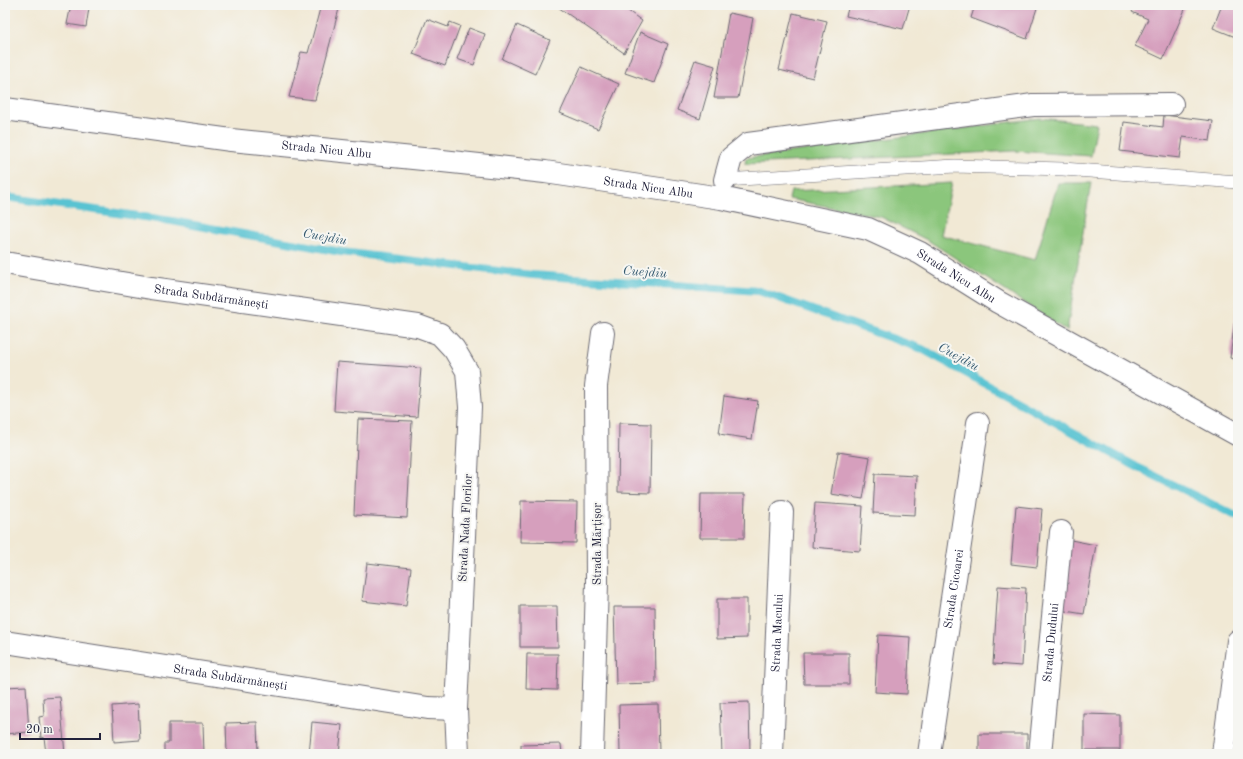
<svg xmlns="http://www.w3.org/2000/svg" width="1243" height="759" viewBox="0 0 1243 759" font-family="'Old Standard TT',serif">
<rect width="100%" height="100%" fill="#f6f6f2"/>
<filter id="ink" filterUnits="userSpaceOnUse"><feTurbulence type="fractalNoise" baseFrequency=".025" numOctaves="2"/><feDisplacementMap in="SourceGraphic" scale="8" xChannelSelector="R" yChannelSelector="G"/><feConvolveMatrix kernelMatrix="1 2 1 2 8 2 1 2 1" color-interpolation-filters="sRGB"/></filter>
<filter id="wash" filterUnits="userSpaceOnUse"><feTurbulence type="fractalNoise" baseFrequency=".012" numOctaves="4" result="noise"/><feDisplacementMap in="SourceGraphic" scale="16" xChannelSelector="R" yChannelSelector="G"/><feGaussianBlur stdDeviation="0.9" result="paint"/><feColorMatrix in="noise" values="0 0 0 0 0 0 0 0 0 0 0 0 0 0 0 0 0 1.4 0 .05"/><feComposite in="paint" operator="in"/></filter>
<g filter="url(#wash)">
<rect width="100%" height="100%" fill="#f1e9d5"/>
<!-- green -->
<path fill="#8bc67b" stroke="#56745b" d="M 1040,118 L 1097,124 L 1091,156 L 1015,151 L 745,164 L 746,158 Z
M 952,183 L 941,235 L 1035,260 L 1058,183 L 1091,183 L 1067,331 L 929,241 L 881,217 L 789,199 L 791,191 Z"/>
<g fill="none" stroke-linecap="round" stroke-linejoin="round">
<!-- stream -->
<path stroke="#58c3d2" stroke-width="8" d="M 5,197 L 172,221 L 341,252 L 532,275 L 759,291 L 922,349 L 1135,466 L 1238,517"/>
</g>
<g id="blocks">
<!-- building -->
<path fill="#d69fbd" d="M 71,5 L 89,8 L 86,27 L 67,24 Z
M 321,5 L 340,5 L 315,100 L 289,97 L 301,52 L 308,53 Z
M 555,5 L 620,5 L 642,21 L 624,53 Z
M 849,5 L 910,5 L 903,29 L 846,16 Z
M 975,5 L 1038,5 L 1027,39 L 971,18 Z
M 1135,5 L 1187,5 L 1163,59 L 1135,46 L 1148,19 L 1132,12 Z
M 1222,5 L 1238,5 L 1238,38 L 1213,28 Z
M 729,13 L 753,18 L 738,98 L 714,98 Z
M 793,13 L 827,21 L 813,78 L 779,70 Z
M 427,19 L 448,27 L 450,22 L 460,26 L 445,66 L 413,54 Z
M 517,25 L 550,40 L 535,74 L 502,59 Z
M 469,28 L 485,34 L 474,65 L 457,59 Z
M 640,32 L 668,44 L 654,83 L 625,73 Z
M 695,60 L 715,66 L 700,119 L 677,110 Z
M 581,67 L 619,84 L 598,129 L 560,113 Z
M 1164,115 L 1213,121 L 1210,141 L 1183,137 L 1180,158 L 1120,151 L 1124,122 L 1163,127 Z
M 1237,302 L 1238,302 L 1238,360 L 1230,358 Z
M 337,362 L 421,368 L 417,417 L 334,411 Z
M 724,396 L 758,401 L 752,439 L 719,434 Z
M 358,419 L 412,421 L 407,518 L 354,515 Z
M 619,423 L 651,424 L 650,493 L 618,492 Z
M 838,452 L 870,457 L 863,499 L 831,494 Z
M 875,474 L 917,476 L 915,515 L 873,513 Z
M 701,494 L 745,494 L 744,538 L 700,538 Z
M 521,501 L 577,502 L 576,543 L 520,542 Z
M 815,503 L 863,506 L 860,551 L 812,547 Z
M 1016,506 L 1042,509 L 1037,567 L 1011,564 Z
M 1071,540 L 1096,545 L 1084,614 L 1059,610 Z
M 367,563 L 411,568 L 406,606 L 362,601 Z
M 998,586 L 1026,588 L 1022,666 L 993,664 Z
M 717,599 L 747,599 L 747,638 L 717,639 Z
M 520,606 L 557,606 L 558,647 L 520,647 Z
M 614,607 L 655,607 L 656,683 L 616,684 Z
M 878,635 L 910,637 L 907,694 L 875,692 Z
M 803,653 L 849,653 L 849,684 L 804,684 Z
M 527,654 L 558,654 L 557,690 L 526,689 Z
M 26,686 L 29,732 L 5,734 L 5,687 Z
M 60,697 L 65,754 L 46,754 L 44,737 L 41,738 L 39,717 L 44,716 L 43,698 Z
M 749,702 L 750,754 L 722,754 L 720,703 Z
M 138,704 L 140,740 L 114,742 L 112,706 Z
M 658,704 L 659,754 L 620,754 L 619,705 Z
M 1084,714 L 1120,715 L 1120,750 L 1084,750 Z
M 257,722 L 258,754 L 227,754 L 226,723 Z
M 312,722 L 342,725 L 339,754 L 309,754 Z
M 169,723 L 203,723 L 204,754 L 164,754 L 164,743 L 169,743 Z
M 979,734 L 1027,734 L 1027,754 L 979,754 Z
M 561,744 L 562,754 L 521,754 L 521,745 Z"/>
</g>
</g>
<g filter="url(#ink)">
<use href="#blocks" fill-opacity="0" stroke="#6a6871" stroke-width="1"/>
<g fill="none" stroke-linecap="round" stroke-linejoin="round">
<!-- lane casing -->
<g stroke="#6a6871" stroke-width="14">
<path id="lane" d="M 724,187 L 725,180 L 955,166 L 1063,169 L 1238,182"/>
</g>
<!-- street casing -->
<g stroke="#6a6871" stroke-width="24">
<g id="street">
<path id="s1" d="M 5,109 L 231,140 L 433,160 L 545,172 L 721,198 L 868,229 L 920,253 L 998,302 L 1238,435"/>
<path d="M 725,180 L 731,158 L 748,144 L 1033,105 L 1172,104"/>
<path id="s2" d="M 5,263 L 151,288 L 418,326 L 440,334 L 454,349 L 467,371 L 470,407 L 456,709 L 458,754"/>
<path id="s3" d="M 5,642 L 428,708 L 456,709"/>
<path d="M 592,754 L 597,583 L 596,386 L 603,333"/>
<path id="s4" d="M 772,754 L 782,512"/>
<path id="s5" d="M 929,754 L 978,423"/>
<path id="s6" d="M 1040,754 L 1061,532"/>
<path d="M 1223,754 L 1238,641"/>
</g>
</g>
<!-- lane -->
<use href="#lane" stroke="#fff" stroke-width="13"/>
<!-- street -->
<use href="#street" stroke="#fff" stroke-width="22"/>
</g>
</g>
<g text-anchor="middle" stroke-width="4" stroke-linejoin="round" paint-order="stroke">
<!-- street labels -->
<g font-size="12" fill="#22223b" stroke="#f6f6f2">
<text dy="4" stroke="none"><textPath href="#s1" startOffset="324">Strada Nicu Albu</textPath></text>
<text dy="4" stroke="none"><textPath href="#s1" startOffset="648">Strada Nicu Albu</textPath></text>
<text dy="4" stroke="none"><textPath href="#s1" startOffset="972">Strada Nicu Albu</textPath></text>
<text dy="4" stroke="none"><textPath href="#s2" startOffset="209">Strada Subdărmănești</textPath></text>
<text transform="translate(465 528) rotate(-87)" y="4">Strada Nada Florilor</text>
<text transform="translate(597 544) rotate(-90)" y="4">Strada Mărțișor</text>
<text dy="4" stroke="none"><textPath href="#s5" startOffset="167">Strada Cicoarei</textPath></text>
<text dy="4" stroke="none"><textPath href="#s4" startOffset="121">Strada Macului</textPath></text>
<text dy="4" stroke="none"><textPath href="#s6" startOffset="112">Strada Dudului</textPath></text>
<text dy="4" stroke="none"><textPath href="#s3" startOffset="228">Strada Subdărmănești</textPath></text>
</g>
<!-- water labels -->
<g font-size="13" font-style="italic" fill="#355a70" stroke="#f6f6f2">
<text transform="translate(325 236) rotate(10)" y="5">Cuejdiu</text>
<text transform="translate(645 271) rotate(4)" y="5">Cuejdiu</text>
<text transform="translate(959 356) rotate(29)" y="5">Cuejdiu</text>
</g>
</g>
<!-- margin -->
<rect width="1243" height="759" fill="none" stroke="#f6f6f2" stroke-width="20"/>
<!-- scale -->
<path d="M20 733v6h80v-6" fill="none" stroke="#22223b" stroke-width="2"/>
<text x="26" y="733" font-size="12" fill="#22223b" stroke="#f6f6f2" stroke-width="3" paint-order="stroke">20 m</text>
</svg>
